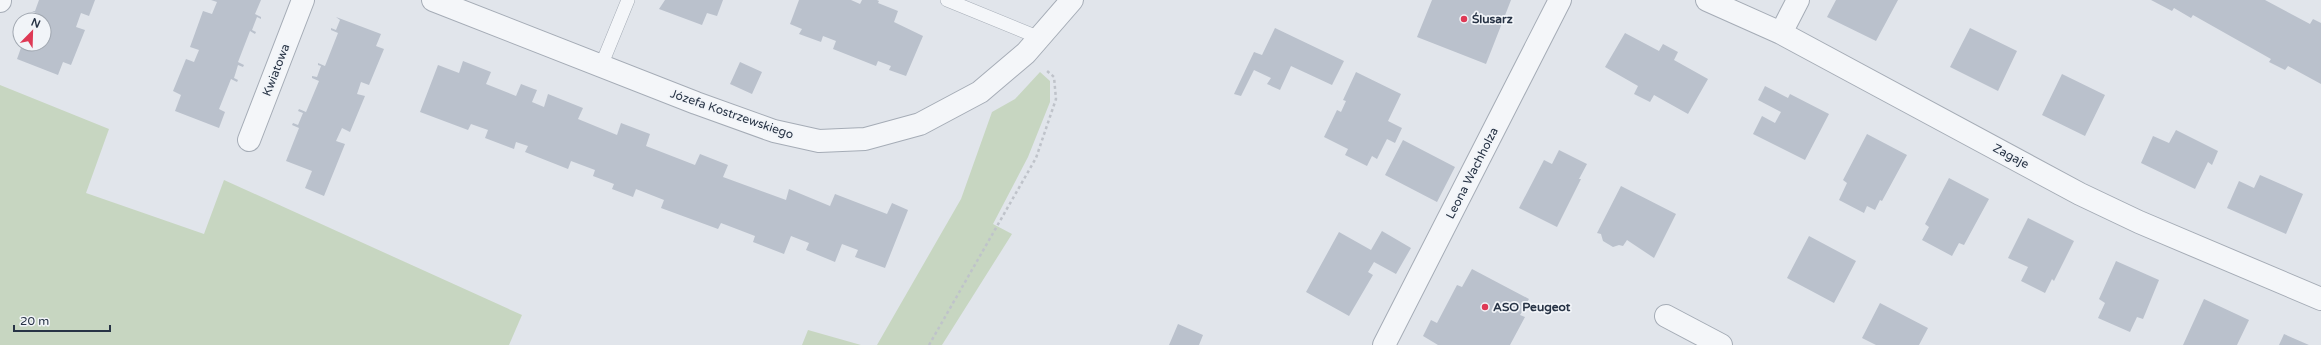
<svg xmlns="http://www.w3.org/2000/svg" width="2321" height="345" viewBox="0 0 2321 345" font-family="'Varela Round',sans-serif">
<rect width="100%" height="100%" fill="#e1e5eb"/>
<!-- green -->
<path fill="#c7d6c1" d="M 1040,72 L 1050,81 L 1050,102 L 1028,157 L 993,224 L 1012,234 L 942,345 L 877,345 L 961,199 L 992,112 L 1015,99 Z
M 0,85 L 109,129 L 86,193 L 204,234 L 224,180 L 522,315 L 509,345 L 0,345 Z
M 808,330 L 861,345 L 802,345 Z"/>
<!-- building -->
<path fill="#bac1cc" d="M 39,0 L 95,0 L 89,16 L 81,13 L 76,27 L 85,30 L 71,65 L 63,62 L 58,75 L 17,59 L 22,45 L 19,44 L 44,44 L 44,20 L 36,20 L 38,14 L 32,11 L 35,11 Z
M 211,0 L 261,0 L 255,14 L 261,17 L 261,19 L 257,17 L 252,30 L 256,32 L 255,34 L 250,31 L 238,62 L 244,65 L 243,67 L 238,65 L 234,78 L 238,80 L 237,82 L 231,79 L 219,109 L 225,112 L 219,128 L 175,111 L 181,95 L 173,91 L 186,59 L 194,62 L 199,50 L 190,47 L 203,11 L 212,14 L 217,2 Z
M 665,0 L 723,0 L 717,16 L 707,13 L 702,25 L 659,9 Z
M 799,0 L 851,0 L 860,4 L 862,0 L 877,0 L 879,1 L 878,3 L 898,11 L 894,22 L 923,36 L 906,76 L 889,70 L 891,66 L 878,61 L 876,66 L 833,49 L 836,41 L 823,36 L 821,42 L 799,34 L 802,29 L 790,24 Z
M 1432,0 L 1511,0 L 1486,64 L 1417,37 Z
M 1836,0 L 1898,0 L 1876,41 L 1827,17 Z
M 2151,0 L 2265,0 L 2310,24 L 2313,19 L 2321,23 L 2321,84 L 2288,66 L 2285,70 L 2269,62 L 2271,59 L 2193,15 L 2191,18 L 2174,8 L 2172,11 Z
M 336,17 L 381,34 L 376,46 L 384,49 L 369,85 L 361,82 L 357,94 L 365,96 L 350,132 L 342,128 L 336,141 L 345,144 L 324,196 L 305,188 L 312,171 L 286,161 L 299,128 L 292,125 L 293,123 L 298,125 L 303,113 L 298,111 L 299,109 L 306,112 L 319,81 L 312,78 L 312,76 L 317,77 L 321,66 L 318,65 L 318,63 L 325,66 L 338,33 L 331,30 L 331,28 L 336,30 L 340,20 Z
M 1275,28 L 1344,61 L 1332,85 L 1291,66 L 1280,90 L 1267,84 L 1271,78 L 1254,70 L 1241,96 L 1234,94 L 1254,52 L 1262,55 Z
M 1970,28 L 2017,51 L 1998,91 L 1950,67 Z
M 1625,33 L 1659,51 L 1663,44 L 1678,52 L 1674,60 L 1708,79 L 1688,114 L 1654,95 L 1650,102 L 1634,94 L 1638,86 L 1605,67 Z
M 463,61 L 491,72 L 486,84 L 516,96 L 521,84 L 534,89 L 537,90 L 532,102 L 544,107 L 548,94 L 583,108 L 578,119 L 617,135 L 621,123 L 650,134 L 646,146 L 695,165 L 700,154 L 728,165 L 723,177 L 786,200 L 789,189 L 830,206 L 835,194 L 887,214 L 892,203 L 908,210 L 885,268 L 855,257 L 858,250 L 842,244 L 835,262 L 806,250 L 809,243 L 791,236 L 784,254 L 753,242 L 755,236 L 721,223 L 718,229 L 661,208 L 664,200 L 636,189 L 633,197 L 612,189 L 614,184 L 593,176 L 595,170 L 571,161 L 568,169 L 525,152 L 528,146 L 516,142 L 514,149 L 485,138 L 488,130 L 471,124 L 468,130 L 420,112 L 438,65 L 459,73 Z
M 740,62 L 762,72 L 752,94 L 730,84 Z
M 1356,72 L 1401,94 L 1388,121 L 1402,128 L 1395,143 L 1387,139 L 1377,159 L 1372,156 L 1367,166 L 1345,155 L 1348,149 L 1324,137 L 1337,110 L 1341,112 L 1346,101 L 1343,100 Z
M 2062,74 L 2105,95 L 2085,136 L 2042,115 Z
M 1765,86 L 1788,98 L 1790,94 L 1829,114 L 1805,160 L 1753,134 L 1762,116 L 1775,123 L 1781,112 L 1758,100 Z
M 2176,130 L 2218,151 L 2212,165 L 2208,162 L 2195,189 L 2141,163 L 2153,136 L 2169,143 Z
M 1867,134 L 1907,155 L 1882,201 L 1880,200 L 1875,210 L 1867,206 L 1864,213 L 1839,200 L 1847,183 L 1843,180 Z
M 1403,140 L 1455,167 L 1437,202 L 1385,175 Z
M 1559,150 L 1587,164 L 1579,179 L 1581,179 L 1557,227 L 1519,208 L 1544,160 L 1552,164 Z
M 2260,175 L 2303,194 L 2286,234 L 2227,208 L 2239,181 L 2254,188 Z
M 1949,178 L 1989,199 L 1964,245 L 1959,243 L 1952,256 L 1922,240 L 1929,227 L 1925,224 Z
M 1621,186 L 1676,214 L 1654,258 L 1627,240 L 1623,246 L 1619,245 L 1613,247 L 1603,241 L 1601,234 L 1597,233 Z
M 2028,218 L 2074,241 L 2054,281 L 2052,279 L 2045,293 L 2021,281 L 2028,267 L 2008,258 Z
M 1382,231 L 1411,248 L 1396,274 L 1374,262 L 1368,272 L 1373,275 L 1349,316 L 1306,292 L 1339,232 L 1371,250 Z
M 1809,236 L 1856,261 L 1834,303 L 1787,278 Z
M 2116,261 L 2159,280 L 2143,319 L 2137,317 L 2130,332 L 2098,318 L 2105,303 L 2099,299 Z
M 1472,269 L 1529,299 L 1520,315 L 1525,317 L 1510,345 L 1438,345 L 1423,336 L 1431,320 L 1437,323 L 1457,285 L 1462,287 Z
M 2204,299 L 2249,320 L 2237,345 L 2183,345 Z
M 1880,303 L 1928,328 L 1919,345 L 1876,345 L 1862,338 Z
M 1178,324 L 1203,335 L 1199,345 L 1169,345 Z
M 2284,334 L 2309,345 L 2279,345 Z"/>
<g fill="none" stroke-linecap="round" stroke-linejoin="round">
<!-- lane casing -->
<g stroke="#a5acb6" stroke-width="14">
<path id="lane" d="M 947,0 L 1040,38
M 601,66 L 628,0"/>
</g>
<!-- street casing -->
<g stroke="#a5acb6" stroke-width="24">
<path id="street" d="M 433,0 L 696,103 L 774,131 L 819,141 L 865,139 L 920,124 L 980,92 L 1026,53 L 1072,0
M 1707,0 L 1781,33 L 2080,194 L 2139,222 L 2321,299
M 0,1 L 0,0
M 1781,33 L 1798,0
M 249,140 L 303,0
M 1666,316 L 1721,345
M 1384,345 L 1560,0"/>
</g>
<!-- path -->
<path stroke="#bfc3ca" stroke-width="2.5" stroke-dasharray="3 3" stroke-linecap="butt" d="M 929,345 L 1036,158 L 1056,99 L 1054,77 L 1046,70"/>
<!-- lane -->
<use href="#lane" stroke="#f4f6f9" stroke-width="13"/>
<!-- street -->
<use href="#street" stroke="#f4f6f9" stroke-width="22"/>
</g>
<!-- markers -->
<g fill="#de3955" stroke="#f1f4f8" stroke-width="1.5">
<circle cx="1464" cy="19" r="4"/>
<circle cx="1485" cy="307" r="4"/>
</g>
<g text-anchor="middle" stroke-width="3.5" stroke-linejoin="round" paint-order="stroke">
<!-- poi labels -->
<g font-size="12" font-weight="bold" fill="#273345" stroke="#f1f4f8" text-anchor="start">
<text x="1472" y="23">Ślusarz</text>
<text x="1493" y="311">ASO Peugeot</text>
</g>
<!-- street labels -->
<g font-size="12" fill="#273345" stroke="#f1f4f8">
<text transform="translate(276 70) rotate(-69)" y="4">Kwiatowa</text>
<text transform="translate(732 114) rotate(19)" y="4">Józefa Kostrzewskiego</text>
<text transform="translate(2011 156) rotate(28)" y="4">Zagaje</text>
<text transform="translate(1472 173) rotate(-63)" y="4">Leona Wachholza</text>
</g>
</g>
<!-- north arrow -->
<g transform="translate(32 32) rotate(23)"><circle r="19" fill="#f1f4f8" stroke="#a0a7b0"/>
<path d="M0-3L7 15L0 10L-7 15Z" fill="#de3955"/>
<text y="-6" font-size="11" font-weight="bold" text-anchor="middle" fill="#273345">N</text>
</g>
<!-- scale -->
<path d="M14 325v6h96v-6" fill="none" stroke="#273345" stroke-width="2"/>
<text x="20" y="325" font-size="12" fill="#273345" stroke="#f1f4f8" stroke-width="3" paint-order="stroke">20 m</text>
</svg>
